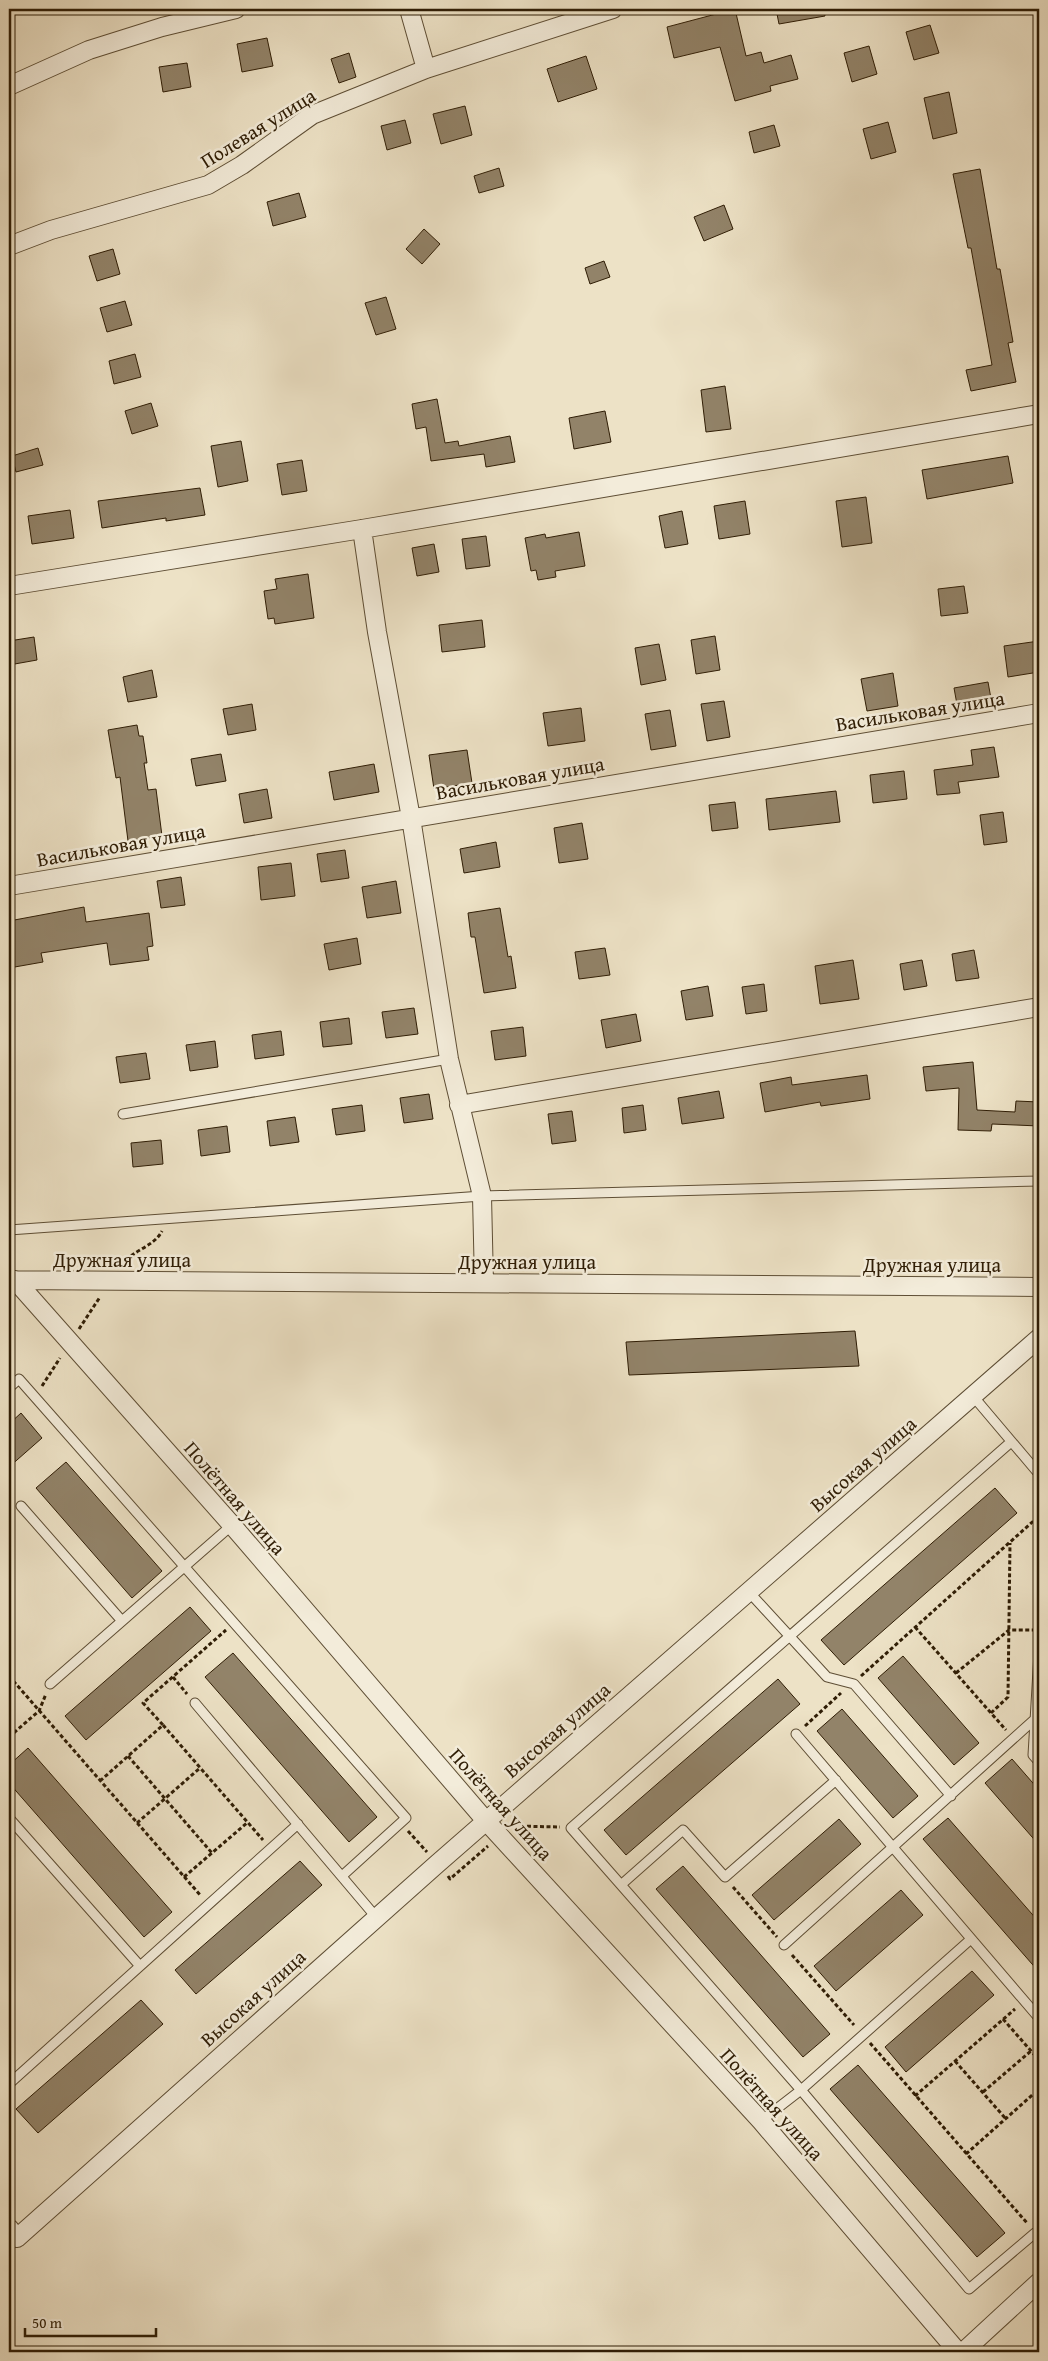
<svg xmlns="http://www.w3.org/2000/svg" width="1048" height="2361" viewBox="0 0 1048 2361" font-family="'Gentium Book Plus',serif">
<rect width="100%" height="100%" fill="#ede2c6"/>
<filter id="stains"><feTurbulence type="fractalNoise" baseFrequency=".004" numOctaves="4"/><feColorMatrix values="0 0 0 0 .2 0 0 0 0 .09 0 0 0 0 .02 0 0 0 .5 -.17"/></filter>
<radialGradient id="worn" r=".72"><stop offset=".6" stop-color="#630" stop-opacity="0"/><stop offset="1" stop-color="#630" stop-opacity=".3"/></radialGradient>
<!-- building -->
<path fill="#928369" stroke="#2f1d05" d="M 735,9 L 746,56 L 761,52 L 764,63 L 791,55 L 798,79 L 770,86 L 771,91 L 735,101 L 720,47 L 674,58 L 667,27 Z
M 776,9 L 824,9 L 825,16 L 779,24 Z
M 930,25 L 939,53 L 914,60 L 906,32 Z
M 267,38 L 273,66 L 242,72 L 237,44 Z
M 869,46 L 877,74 L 852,82 L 844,53 Z
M 349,53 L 356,77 L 339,83 L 331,59 Z
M 586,56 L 597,89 L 558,102 L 547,69 Z
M 187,63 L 191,87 L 163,92 L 159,67 Z
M 949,92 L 957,133 L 933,139 L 924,98 Z
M 465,106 L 472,135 L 441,144 L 433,114 Z
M 405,120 L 411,143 L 387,150 L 381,126 Z
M 888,122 L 896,152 L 871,159 L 863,129 Z
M 774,125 L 780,146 L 754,153 L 749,132 Z
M 499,168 L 504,186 L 479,193 L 474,176 Z
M 980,169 L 997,269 L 1000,269 L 1013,342 L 1008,343 L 1016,382 L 971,391 L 966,370 L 992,365 L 971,248 L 968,248 L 953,174 Z
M 299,193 L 306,217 L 273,226 L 267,202 Z
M 724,205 L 733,229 L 704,241 L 694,217 Z
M 424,229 L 440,244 L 422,264 L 406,249 Z
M 113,249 L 120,274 L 97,281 L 89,256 Z
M 604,261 L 610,277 L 590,284 L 585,268 Z
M 386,297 L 396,329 L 376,335 L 365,303 Z
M 125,301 L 132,325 L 107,332 L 100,308 Z
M 135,354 L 141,377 L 114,384 L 109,361 Z
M 725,386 L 731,429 L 706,432 L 701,390 Z
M 437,399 L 445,443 L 458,441 L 459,446 L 510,436 L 515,462 L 486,467 L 484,454 L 431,461 L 426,427 L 416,429 L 412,404 Z
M 151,403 L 158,426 L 132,434 L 125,411 Z
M 605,411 L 611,442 L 574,449 L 569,418 Z
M 241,441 L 248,481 L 218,487 L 211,446 Z
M 38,448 L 43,465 L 16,472 L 12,456 Z
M 1008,456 L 1013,483 L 927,499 L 922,470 Z
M 302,460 L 307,491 L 282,495 L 277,464 Z
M 200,488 L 205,515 L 166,521 L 166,518 L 102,528 L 98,501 Z
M 866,497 L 872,543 L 842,547 L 836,501 Z
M 745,501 L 750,534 L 719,539 L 714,506 Z
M 70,510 L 74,538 L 32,544 L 28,516 Z
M 682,511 L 688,544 L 665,548 L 659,516 Z
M 579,532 L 585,566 L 555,571 L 556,577 L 538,580 L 536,570 L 531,571 L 525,538 L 545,534 L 546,538 Z
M 486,536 L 490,566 L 466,569 L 462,539 Z
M 434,544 L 439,572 L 417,576 L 412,548 Z
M 308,574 L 314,618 L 275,624 L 274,618 L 268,619 L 264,591 L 277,589 L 275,579 Z
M 964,586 L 968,613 L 941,616 L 938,589 Z
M 482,620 L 485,647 L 442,652 L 439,625 Z
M 715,636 L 720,670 L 696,674 L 691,640 Z
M 34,637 L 37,660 L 9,665 L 9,641 Z
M 1039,641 L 1039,672 L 1008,677 L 1004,646 Z
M 659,644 L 666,680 L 641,685 L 635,648 Z
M 152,670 L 157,697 L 128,702 L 123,677 Z
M 893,673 L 898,706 L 867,711 L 861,679 Z
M 988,682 L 992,704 L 958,710 L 954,688 Z
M 724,701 L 730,737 L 707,741 L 701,704 Z
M 252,704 L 256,730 L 228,735 L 223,709 Z
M 581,708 L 585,741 L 548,746 L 543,713 Z
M 670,710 L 676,746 L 651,750 L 645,714 Z
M 137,725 L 139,736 L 143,736 L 147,763 L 144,763 L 148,790 L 156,789 L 162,836 L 128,841 L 120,777 L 116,778 L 108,730 Z
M 994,747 L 999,777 L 958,782 L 960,793 L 937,795 L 934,770 L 973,765 L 971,750 Z
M 467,750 L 472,783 L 434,789 L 429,755 Z
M 221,754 L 226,781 L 196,786 L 191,759 Z
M 374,764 L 379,792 L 334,800 L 329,772 Z
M 904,771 L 907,799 L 873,803 L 870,775 Z
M 267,789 L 272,818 L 244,823 L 239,794 Z
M 836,791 L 840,822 L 769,830 L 766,799 Z
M 735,802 L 738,828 L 712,831 L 709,805 Z
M 1003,812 L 1007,842 L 984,845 L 980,815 Z
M 582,823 L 588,859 L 559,863 L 554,828 Z
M 496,842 L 500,867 L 464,873 L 460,849 Z
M 345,850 L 349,878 L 321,882 L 317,854 Z
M 291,863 L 295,896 L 261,900 L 258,867 Z
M 181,877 L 185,905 L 161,908 L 157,881 Z
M 396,881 L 401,913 L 367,918 L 362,887 Z
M 84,907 L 86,922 L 149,913 L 153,946 L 147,947 L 149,960 L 110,965 L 107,943 L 41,953 L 43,962 L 9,968 L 9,921 Z
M 500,908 L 508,957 L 511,956 L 516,988 L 484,993 L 475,937 L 471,937 L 468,913 Z
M 357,938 L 361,964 L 329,970 L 324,944 Z
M 605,948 L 610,975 L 579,979 L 575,952 Z
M 974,950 L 979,978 L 956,981 L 952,954 Z
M 853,960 L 859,999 L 820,1004 L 815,966 Z
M 922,960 L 927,986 L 904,990 L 900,964 Z
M 764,984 L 767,1011 L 746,1014 L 742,987 Z
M 708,986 L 713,1016 L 686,1020 L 681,991 Z
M 414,1008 L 418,1034 L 386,1038 L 382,1012 Z
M 636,1014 L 641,1041 L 606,1048 L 601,1020 Z
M 349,1018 L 352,1044 L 323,1047 L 320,1022 Z
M 523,1027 L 526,1056 L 495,1060 L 491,1031 Z
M 281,1031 L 284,1055 L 255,1059 L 252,1035 Z
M 215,1041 L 218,1067 L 190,1071 L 186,1045 Z
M 146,1053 L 150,1079 L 120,1083 L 116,1057 Z
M 973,1062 L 977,1110 L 1015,1112 L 1016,1101 L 1039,1102 L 1039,1126 L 992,1124 L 991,1131 L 958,1130 L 959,1088 L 926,1091 L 923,1067 Z
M 867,1075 L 870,1099 L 821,1106 L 820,1102 L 765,1112 L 760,1083 L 791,1077 L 792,1085 Z
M 719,1091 L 724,1118 L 682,1124 L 678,1098 Z
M 429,1094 L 433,1119 L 404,1123 L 400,1098 Z
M 362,1105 L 365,1131 L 336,1135 L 332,1109 Z
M 643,1105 L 646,1130 L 624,1133 L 622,1108 Z
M 572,1111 L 576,1141 L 552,1144 L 548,1114 Z
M 295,1117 L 299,1142 L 270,1146 L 267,1121 Z
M 227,1126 L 230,1152 L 201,1156 L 198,1130 Z
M 161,1140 L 163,1164 L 133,1167 L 131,1143 Z
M 855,1331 L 859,1366 L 629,1375 L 626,1342 Z
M 21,1413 L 42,1438 L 9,1467 L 9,1424 Z
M 66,1462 L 162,1571 L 132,1598 L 36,1488 Z
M 995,1488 L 1017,1513 L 844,1665 L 821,1640 Z
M 190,1607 L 211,1631 L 86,1740 L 65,1716 Z
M 233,1653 L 377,1817 L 349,1842 L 205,1677 Z
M 903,1656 L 979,1743 L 954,1765 L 878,1678 Z
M 778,1679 L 800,1704 L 626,1855 L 604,1830 Z
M 842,1709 L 918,1796 L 893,1818 L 817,1731 Z
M 28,1748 L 172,1912 L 144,1937 L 9,1783 L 9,1765 Z
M 1012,1759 L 1039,1790 L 1039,1845 L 985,1783 Z
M 948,1818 L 1039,1922 L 1039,1972 L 923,1839 Z
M 839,1819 L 861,1844 L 774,1920 L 752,1895 Z
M 300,1861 L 322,1885 L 196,1994 L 175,1970 Z
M 683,1866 L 830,2034 L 803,2057 L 656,1889 Z
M 901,1890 L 923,1915 L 836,1991 L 814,1966 Z
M 972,1971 L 994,1995 L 906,2072 L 885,2047 Z
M 141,2000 L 163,2024 L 38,2133 L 16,2109 Z
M 858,2065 L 1005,2233 L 977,2257 L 830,2089 Z"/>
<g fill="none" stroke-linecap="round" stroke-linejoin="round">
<!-- lane casing -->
<g stroke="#5e4e35" stroke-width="11">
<path id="lane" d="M 123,1114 L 449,1059
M 9,1230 L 482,1196 L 1039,1181
M 9,1388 L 19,1379 L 406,1818 L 342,1876
M 973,1396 L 1039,1474
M 1011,1442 L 571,1828 L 801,2090 L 969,2289 L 1035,2233
M 21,1506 L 122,1621
M 749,1592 L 827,1677 L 854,1684 L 951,1796
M 1039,1653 L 1033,1755 L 1039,1762
M 50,1684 L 232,1525
M 195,1703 L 376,1917
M 796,1734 L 1039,2018
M 9,1818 L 140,1966
M 622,1884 L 683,1830 L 725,1877 L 836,1780
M 784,1945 L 1035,1719
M 9,2084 L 298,1824
M 761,2121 L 801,2090 L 971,1939"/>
</g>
<!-- street casing -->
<g stroke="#5e4e35" stroke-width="20">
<path id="street" d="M 409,9 L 426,69
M 9,86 L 89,50 L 162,27 L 236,9
M 9,246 L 51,230 L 208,185 L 242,165 L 312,115 L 426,69 L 613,9
M 362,529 L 377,632 L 411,818 L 449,1059 L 482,1196 L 484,1283
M 9,586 L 362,529 L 1039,414
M 9,886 L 1039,713
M 459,1105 L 1039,1007
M 15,1280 L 232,1525 L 486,1821 L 761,2121 L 958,2352
M 15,1280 L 1039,1287
M 9,2228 L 17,2238 L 437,1864 L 1039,1338
M 963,2352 L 1039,2282"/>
</g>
<!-- path -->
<path stroke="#2f1d05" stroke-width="3" stroke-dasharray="4 2.5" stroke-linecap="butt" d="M 122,1265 C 132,1250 154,1247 162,1231
M 79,1329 L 100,1297
M 42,1386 L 60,1358
M 915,1627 L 1006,1730
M 956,1673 L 1009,1630 L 1039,1630
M 9,1676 L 201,1896
M 861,1676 L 1039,1516
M 173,1677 L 187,1694
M 991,1713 L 1008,1697 L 1010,1543
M 163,1725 L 263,1840
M 805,1726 L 841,1693
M 9,1737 L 39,1711 L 46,1694
M 128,1756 L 212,1853
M 100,1781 L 163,1725 L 143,1703 L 226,1630
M 137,1823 L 200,1768
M 514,1826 L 560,1827
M 408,1831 L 427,1852
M 448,1876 L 450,1879 L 488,1846
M 184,1877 L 248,1822
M 733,1887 L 777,1937
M 792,1955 L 854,2025
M 1003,2019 L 1039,2060
M 870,2043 L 1027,2223
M 955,2061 L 1006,2119
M 983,2092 L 1031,2051
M 915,2096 L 1015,2009
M 966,2154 L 1039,2089"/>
<!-- lane -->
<use href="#lane" stroke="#f3ecda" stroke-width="9"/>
<!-- street -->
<use href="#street" stroke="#f3ecda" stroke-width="18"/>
</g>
<g text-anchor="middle" stroke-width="5" stroke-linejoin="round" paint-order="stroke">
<!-- street labels -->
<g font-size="20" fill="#2f1d05" stroke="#f3ecda">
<text transform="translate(258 128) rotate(-32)" y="7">Полевая улица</text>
<text transform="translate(920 711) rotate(-9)" y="7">Васильковая улица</text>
<text transform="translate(520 778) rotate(-10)" y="7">Васильковая улица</text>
<text transform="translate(121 845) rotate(-10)" y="7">Васильковая улица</text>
<text x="122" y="1267">Дружная улица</text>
<text x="527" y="1269">Дружная улица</text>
<text x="932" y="1272">Дружная улица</text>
<text transform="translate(863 1464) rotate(-41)" y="7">Высокая улица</text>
<text transform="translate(235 1498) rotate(49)" y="7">Полётная улица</text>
<text transform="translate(557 1730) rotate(-41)" y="7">Высокая улица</text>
<text transform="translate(501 1804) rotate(48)" y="7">Полётная улица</text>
<text transform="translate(253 1998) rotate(-42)" y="7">Высокая улица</text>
<text transform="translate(772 2104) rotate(48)" y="7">Полётная улица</text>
</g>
</g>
<!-- margin -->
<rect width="1048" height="2361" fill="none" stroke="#ede2c6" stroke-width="30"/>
<rect x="10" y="10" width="1028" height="2341" fill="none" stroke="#2f1d05" stroke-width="2.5"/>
<rect x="15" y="15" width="1018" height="2331" fill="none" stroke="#2f1d05"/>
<!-- scale -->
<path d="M25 2328v8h131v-8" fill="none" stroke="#2f1d05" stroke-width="2.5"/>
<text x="32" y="2328" font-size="15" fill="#2f1d05" stroke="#f3ecda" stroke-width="4" paint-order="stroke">50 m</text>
<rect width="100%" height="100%" filter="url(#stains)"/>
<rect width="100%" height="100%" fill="url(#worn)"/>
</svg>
